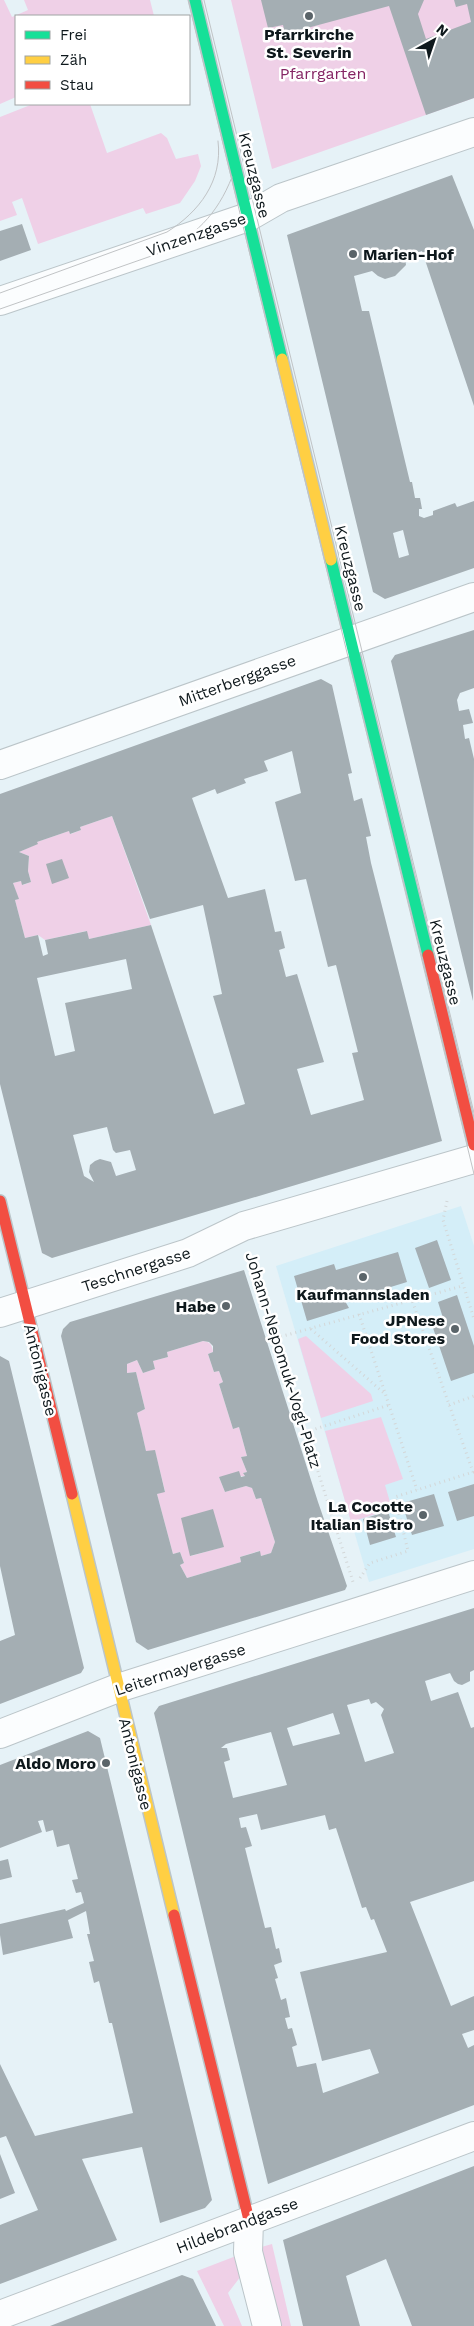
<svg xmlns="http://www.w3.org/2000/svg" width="474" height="2326" viewBox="0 0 474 2326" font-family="'Work Sans',sans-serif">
<rect width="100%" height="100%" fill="#e6f2f7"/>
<!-- built -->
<path fill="#d4eef8" d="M 461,1206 L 474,1246 L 474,1549 L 369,1582 L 276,1266 Z"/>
<!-- green -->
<path fill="#efd0e7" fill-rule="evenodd" d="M 0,0 L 4,0 L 12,17 L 28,10 L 24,0 L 150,0 L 154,16 L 16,16 L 16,97 L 0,104 Z
M 231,0 L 474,0 L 474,98 L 272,169 Z
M 33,104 L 90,104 L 107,153 L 161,133 L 167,138 L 176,159 L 198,154 L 201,166 L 195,181 L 180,203 L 146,214 L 143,208 L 38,244 L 22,198 L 12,202 L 17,215 L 0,221 L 0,117 Z
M 112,816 L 151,925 L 89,939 L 86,931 L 45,940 L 38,935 L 25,938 L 15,900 L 18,899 L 13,883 L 21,881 L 23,885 L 31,882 L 28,871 L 29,856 L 19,852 L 37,844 L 37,842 L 69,831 L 71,834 L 81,830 L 80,827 Z
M 306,1336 L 371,1394 L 373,1401 L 321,1418 L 298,1339 Z
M 203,1341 C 210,1342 212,1344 213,1352 L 208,1354 L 214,1372 L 219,1371 L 223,1382 L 219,1384 L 233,1429 L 239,1427 L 247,1456 L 241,1457 L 247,1472 L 243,1473 L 245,1476 L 219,1477 L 225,1492 L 246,1486 L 252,1488 L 256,1499 L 261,1498 L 275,1542 L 271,1553 L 261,1556 L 259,1551 L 240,1557 L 241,1562 L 187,1578 L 180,1565 L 184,1563 L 180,1552 L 173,1554 L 157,1494 L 165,1491 L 155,1451 L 146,1451 L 137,1413 L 145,1409 L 136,1372 L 127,1373 L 127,1364 L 137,1360 L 143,1373 L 155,1369 L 153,1361 L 168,1357 L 167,1352 ZM 212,1509 L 223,1547 L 191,1556 Z
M 381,1417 L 403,1479 L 385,1485 L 392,1509 L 351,1522 L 325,1431 Z
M 272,2244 L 291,2326 L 276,2326 L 258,2248 Z
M 236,2256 L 241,2276 L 228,2293 L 242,2326 L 224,2326 L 197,2271 Z"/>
<!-- building -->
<path fill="#a4aeb3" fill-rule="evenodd" d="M 261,0 L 424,0 L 418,14 L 426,39 L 471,22 L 467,4 L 456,7 L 454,0 L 474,0 L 474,98 L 426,115 L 389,6 L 285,34 L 283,25 L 268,28 Z
M 452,175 L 474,230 L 474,406 L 422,251 L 405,257 L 406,265 L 395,276 L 385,279 L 378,276 L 372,271 L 354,276 L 362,311 L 369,311 L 410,482 L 412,482 L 415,498 L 420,498 L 422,509 L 419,509 L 419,516 L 424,518 L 433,515 L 433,511 L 455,503 L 457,507 L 474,501 L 474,568 L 385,599 L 373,592 L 287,235 ZM 403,530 L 409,555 L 399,558 L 393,533 Z
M 22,224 L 31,250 L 0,261 L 0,231 Z
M 474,630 L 474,688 L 460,693 L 457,700 L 459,711 L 469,709 L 473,723 L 463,725 L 465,739 L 469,738 L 474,759 L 473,1001 L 391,661 L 395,655 Z
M 321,679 L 332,685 L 352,773 L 348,774 L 354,801 L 362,798 L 371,836 L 366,837 L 371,863 L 442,1141 L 52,1258 L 42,1253 L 0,1084 L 0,794 ZM 292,751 L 301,793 L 275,802 L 295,881 L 306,879 L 328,967 L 336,965 L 358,1052 L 352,1053 L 364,1100 L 311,1115 L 297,1069 L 324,1062 L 297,974 L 286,977 L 279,950 L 285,948 L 281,931 L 275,932 L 265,889 L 228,898 L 192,798 L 215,789 L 217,794 L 246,783 L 244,779 L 268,771 L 264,761 ZM 112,816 L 150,919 L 203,905 L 222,994 L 213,996 L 245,1104 L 214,1114 L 151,925 L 89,939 L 87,931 L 45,940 L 48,954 L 43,956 L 38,935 L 25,938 L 15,900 L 19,899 L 13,883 L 21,881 L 22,885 L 31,882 L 28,871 L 29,856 L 19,852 L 38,844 L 37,842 L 69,831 L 70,834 L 81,830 L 80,827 ZM 126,959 L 132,989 L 65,1003 L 75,1051 L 55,1056 L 37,978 ZM 107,1127 L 113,1150 L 116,1153 L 130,1150 L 136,1170 L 116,1176 L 111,1162 L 100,1159 L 95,1161 L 90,1165 L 89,1172 L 94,1182 L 84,1176 L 73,1135 Z
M 62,859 L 69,878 L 52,884 L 46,864 Z
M 437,1240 L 451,1280 L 429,1288 L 415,1248 Z
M 398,1252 L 407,1282 L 345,1301 L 349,1308 L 307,1321 L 294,1276 L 334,1264 L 336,1270 Z
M 244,1270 L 318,1502 L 347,1586 L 345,1590 L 148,1650 L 136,1642 L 61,1336 L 63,1329 L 70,1322 ZM 203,1341 L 209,1342 L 213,1346 L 213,1352 L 208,1354 L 214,1372 L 219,1371 L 223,1382 L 219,1384 L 233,1429 L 239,1427 L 247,1456 L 241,1457 L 247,1472 L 243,1473 L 245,1476 L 241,1477 L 239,1471 L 219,1477 L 225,1492 L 246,1486 L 252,1488 L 256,1499 L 261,1498 L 275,1542 L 271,1553 L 261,1556 L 260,1551 L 240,1557 L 241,1562 L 187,1578 L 180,1565 L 184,1563 L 180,1552 L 173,1554 L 157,1494 L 165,1492 L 155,1450 L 146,1451 L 141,1429 L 137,1413 L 145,1409 L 136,1372 L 127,1373 L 127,1364 L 137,1360 L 143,1373 L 155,1369 L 153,1361 L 168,1357 L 167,1352 Z
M 457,1295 L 474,1346 L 474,1373 L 451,1381 L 431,1322 L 443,1318 L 438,1302 Z
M 0,1356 L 9,1361 L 84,1668 L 81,1673 L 0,1704 L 0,1641 L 15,1635 L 0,1566 Z
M 474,1484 L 474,1516 L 457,1521 L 448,1492 Z
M 434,1494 L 444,1526 L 412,1535 L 402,1503 Z
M 213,1509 L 224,1547 L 190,1556 L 181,1518 Z
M 388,1511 L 396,1537 L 370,1545 L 363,1519 Z
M 474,1608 L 474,1670 L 470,1672 L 470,1681 L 462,1685 L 458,1684 L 454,1681 L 450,1673 L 425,1681 L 431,1701 L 458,1692 L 471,1728 L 474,1727 L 474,1881 L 410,1902 L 451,2006 L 474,1996 L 474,2030 L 462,2034 L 468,2048 L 474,2045 L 474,2105 L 268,2184 L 154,1713 L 159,1706 ZM 369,1699 L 371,1704 L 376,1702 L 384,1709 L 381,1715 L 394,1753 L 365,1762 L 347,1705 ZM 333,1713 L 340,1734 L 293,1746 L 287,1728 ZM 271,1732 L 287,1785 L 233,1798 L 224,1762 L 230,1760 L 227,1748 L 221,1748 L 226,1744 ZM 257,1814 L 261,1830 L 325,1815 L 329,1830 L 336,1828 L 362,1908 L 366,1907 L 371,1920 L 374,1919 L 387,1952 L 300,1972 L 322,2061 L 370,2049 L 379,2073 L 323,2093 L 316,2063 L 297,2067 L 292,2047 L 297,2045 L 292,2028 L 288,2029 L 285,2018 L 290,2017 L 286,1998 L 281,2000 L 275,1979 L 278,1978 L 274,1965 L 282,1962 L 279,1948 L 276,1949 L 271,1927 L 265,1928 L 245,1848 L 252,1846 L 246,1827 L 241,1828 L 239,1818 Z
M 88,1731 L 100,1738 L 212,2200 L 205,2208 L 160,2223 L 142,2147 L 82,2159 L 117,2240 L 0,2284 L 0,2225 L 38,2210 L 6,2136 L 0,2138 L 0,2064 L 35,2136 L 133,2113 L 112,2023 L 109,2023 L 99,1981 L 94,1983 L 89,1962 L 94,1961 L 87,1934 L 90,1934 L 86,1911 L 68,1920 L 73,1938 L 3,1955 L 0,1935 L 0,1924 L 65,1909 L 66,1911 L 84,1903 L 81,1892 L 76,1893 L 72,1880 L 78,1879 L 69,1844 L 57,1847 L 53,1830 L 46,1832 L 43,1820 L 38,1821 L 42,1832 L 0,1848 L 0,1765 Z
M 8,1859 L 12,1877 L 0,1880 L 0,1861 Z
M 0,2154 L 15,2193 L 0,2199 Z
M 474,2166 L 474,2326 L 412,2326 L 386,2259 L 346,2276 L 360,2326 L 303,2326 L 283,2240 Z
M 182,2275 L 193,2279 L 216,2326 L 50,2326 Z"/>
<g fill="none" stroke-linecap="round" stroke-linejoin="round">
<!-- street casing -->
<g stroke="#bbc5c9" stroke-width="30">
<path id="street" d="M 0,301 L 248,217 L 281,198 L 474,132
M 0,765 L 474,597
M 0,1313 L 188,1253 L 244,1226 L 474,1159
M 0,1734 L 118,1688 L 474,1575
M 249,2220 L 248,2252 L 267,2326
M 0,2315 L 474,2136"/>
</g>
<!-- fast casing -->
<g stroke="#bbc5c9" stroke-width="14">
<path id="fast" d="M 195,0 L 282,359
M 331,560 L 428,955"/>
</g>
<!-- slow casing -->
<g stroke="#bbc5c9" stroke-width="14">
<path id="slow" d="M 282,359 L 331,560
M 72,1494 L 174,1915"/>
</g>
<!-- jam casing -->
<g stroke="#bbc5c9" stroke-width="14">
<path id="jam" d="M 428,955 L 474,1145
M 0,1201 L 72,1494
M 174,1915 L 249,2220"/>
</g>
<!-- path -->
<path stroke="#d3d7d8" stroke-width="3" stroke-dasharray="1 4" stroke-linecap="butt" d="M 447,1201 L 443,1220 L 474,1319
M 252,1256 L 264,1301 L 353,1582
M 359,1314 L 417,1490
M 311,1329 L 385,1394
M 276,1338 L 462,1286
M 449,1405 L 474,1396
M 306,1432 L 389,1405
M 360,1578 L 370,1563 L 408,1551 L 395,1497 L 473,1472 L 412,1300"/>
<!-- street -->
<use href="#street" stroke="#fbfdfe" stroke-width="28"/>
<!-- fast -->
<use href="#fast" stroke="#16e098" stroke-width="11"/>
<!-- slow -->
<use href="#slow" stroke="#ffcf43" stroke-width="11"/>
<!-- jam -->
<use href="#jam" stroke="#f24e42" stroke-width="11"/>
<!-- tram -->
<path stroke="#c0c3c5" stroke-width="1" d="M 188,0 L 474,1174
M 204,0 L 474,1113
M 0,293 L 167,232 C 199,212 223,181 218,141
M 0,309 L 157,254 C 195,237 217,215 232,177"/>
</g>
<!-- markers -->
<g fill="#5a6469" stroke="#fff" stroke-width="2">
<circle cx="309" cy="16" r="5"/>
<circle cx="353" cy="254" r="5"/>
<circle cx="363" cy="1277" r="5"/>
<circle cx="226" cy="1306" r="5"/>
<circle cx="455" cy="1329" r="5"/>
<circle cx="423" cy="1515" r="5"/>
<circle cx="106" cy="1763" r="5"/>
</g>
<g text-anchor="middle" stroke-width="5" stroke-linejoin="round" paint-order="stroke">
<!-- poi labels -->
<g font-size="16" font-weight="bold" fill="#0e181c" stroke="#fff" text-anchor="end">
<text x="309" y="40" text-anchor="middle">Pfarrkirche<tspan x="309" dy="18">St. Severin</tspan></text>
<text x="363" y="260" text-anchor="start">Marien-Hof</text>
<text x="363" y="1300" text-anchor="middle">Kaufmannsladen</text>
<text x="216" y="1312">Habe</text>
<text x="445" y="1326">JPNese<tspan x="445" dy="18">Food Stores</tspan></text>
<text x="413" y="1512">La Cocotte<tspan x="413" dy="18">Italian Bistro</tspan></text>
<text x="96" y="1769">Aldo Moro</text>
</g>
<!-- park labels -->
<g font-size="16" fill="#852564" stroke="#fff">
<text x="323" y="79">Pfarrgarten</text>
</g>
<!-- street labels -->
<g font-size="16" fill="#0e181c" stroke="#fff">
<text transform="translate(255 175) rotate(76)" y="6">Kreuzgasse</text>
<text transform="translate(196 234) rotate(-19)" y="6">Vinzenzgasse</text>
<text transform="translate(351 568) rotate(76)" y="6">Kreuzgasse</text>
<text transform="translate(237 680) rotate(-20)" y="6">Mitterberggasse</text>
<text transform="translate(446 962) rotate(76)" y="6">Kreuzgasse</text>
<text transform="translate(136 1269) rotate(-18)" y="6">Teschnergasse</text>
<text transform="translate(284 1360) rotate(73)" y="6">Johann-Nepomuk-Vogl-Platz</text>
<text transform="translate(41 1370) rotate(76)" y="6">Antonigasse</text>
<text transform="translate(180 1669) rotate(-18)" y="6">Leitermayergasse</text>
<text transform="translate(136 1764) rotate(76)" y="6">Antonigasse</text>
<text transform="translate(237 2225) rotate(-21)" y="6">Hildebrandgasse</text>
</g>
</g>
<!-- legend -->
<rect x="15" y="15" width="175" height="90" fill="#ffffff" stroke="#9fa3a4"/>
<rect x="25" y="31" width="25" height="8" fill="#16e098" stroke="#9fa3a4"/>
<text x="60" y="40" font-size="15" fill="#0e181c">Frei</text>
<rect x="25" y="56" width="25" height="8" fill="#ffcf43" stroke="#9fa3a4"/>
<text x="60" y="65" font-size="15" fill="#0e181c">Zäh</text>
<rect x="25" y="81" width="25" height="8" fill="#f24e42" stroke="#9fa3a4"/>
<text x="60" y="90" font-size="15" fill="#0e181c">Stau</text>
<!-- north arrow -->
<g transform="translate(434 40) rotate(40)" stroke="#ffffff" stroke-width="4" paint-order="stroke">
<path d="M0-4L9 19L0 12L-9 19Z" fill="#0e181c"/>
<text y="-8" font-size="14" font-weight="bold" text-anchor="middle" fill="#0e181c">N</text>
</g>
</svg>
